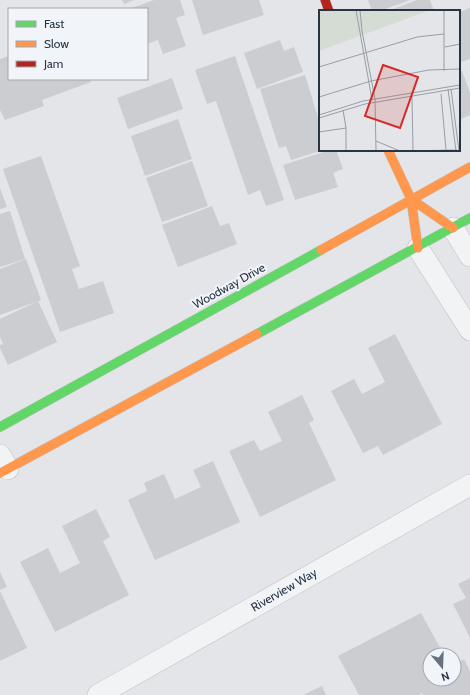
<svg xmlns="http://www.w3.org/2000/svg" width="470" height="695" viewBox="0 0 470 695" font-family="Cabin,sans-serif">
<rect width="100%" height="100%" fill="#e3e5e8"/>
<!-- building -->
<path fill="#cbcdd1" d="M 122,0 L 134,0 L 124,4 Z
M 154,0 L 180,0 L 185,15 L 176,18 L 186,46 L 163,54 L 158,40 L 147,44 L 147,9 L 129,9 Z
M 192,0 L 259,0 L 264,15 L 203,35 Z
M 368,0 L 410,0 L 380,11 L 372,11 Z
M 417,0 L 430,0 L 434,11 L 388,11 Z
M 470,8 L 470,59 L 461,62 L 459,57 L 459,12 Z
M 280,40 L 284,51 L 294,47 L 303,72 L 257,89 L 244,53 Z
M 9,56 L 9,79 L 90,79 L 91,82 L 42,100 L 44,106 L 5,120 L 0,110 L 0,59 Z
M 235,56 L 284,200 L 266,206 L 260,190 L 248,195 L 216,101 L 207,104 L 195,70 Z
M 462,71 L 470,92 L 470,115 L 459,120 L 459,72 Z
M 305,75 L 320,124 L 320,151 L 291,160 L 286,146 L 279,148 L 260,89 Z
M 172,78 L 183,109 L 128,129 L 117,98 Z
M 178,119 L 192,159 L 145,176 L 131,136 Z
M 330,150 L 336,150 L 343,169 L 333,173 L 338,187 L 295,200 L 283,165 Z
M 41,156 L 80,266 L 72,269 L 79,289 L 103,281 L 114,313 L 60,332 L 3,169 Z
M 192,161 L 208,206 L 162,222 L 146,178 Z
M 0,188 L 7,207 L 0,209 Z
M 212,206 L 220,226 L 229,223 L 237,244 L 178,267 L 162,225 Z
M 10,211 L 25,259 L 0,267 L 0,214 Z
M 26,259 L 41,300 L 0,315 L 0,269 Z
M 38,301 L 57,342 L 8,365 L 0,348 L 0,345 L 3,344 L 0,337 L 0,319 Z
M 395,334 L 442,424 L 383,455 L 378,446 L 363,453 L 331,391 L 354,379 L 362,394 L 385,382 L 368,348 Z
M 302,395 L 314,420 L 309,423 L 336,480 L 260,517 L 229,451 L 254,440 L 260,451 L 282,441 L 268,412 Z
M 213,461 L 240,522 L 155,560 L 128,500 L 147,491 L 144,483 L 164,474 L 175,499 L 201,487 L 193,470 Z
M 96,509 L 110,537 L 103,541 L 129,595 L 55,632 L 20,562 L 48,548 L 60,573 L 80,563 L 62,526 Z
M 0,572 L 7,587 L 0,590 Z
M 470,578 L 470,638 L 453,604 L 466,598 L 458,584 Z
M 0,591 L 27,648 L 0,661 Z
M 421,613 L 444,655 L 430,655 L 430,679 L 454,679 L 454,665 L 464,659 L 470,671 L 470,695 L 423,695 L 422,693 L 419,695 L 359,695 L 338,656 Z
M 322,686 L 326,695 L 303,695 Z"/>
<g fill="none" stroke-linecap="round" stroke-linejoin="round">
<!-- street casing -->
<g stroke="#c1c3c6" stroke-width="22">
<path id="street" d="M 453,228 L 470,256
M 418,248 L 470,330
M 0,455 L 8,469
M 98,695 L 470,485"/>
</g>
<!-- fast casing -->
<g stroke="#c1c3c6" stroke-width="10">
<path id="fast" d="M 257,334 L 470,218
M 0,427 L 321,250"/>
</g>
<!-- slow casing -->
<g stroke="#c1c3c6" stroke-width="10">
<path id="slow" d="M 388,150 L 411,199 L 418,248
M 411,199 L 453,228
M 321,250 L 470,167
M 0,473 L 257,334"/>
</g>
<!-- jam casing -->
<g stroke="#c1c3c6" stroke-width="10">
<path id="jam" d="M 325,0 L 329,11"/>
</g>
<!-- street -->
<use href="#street" stroke="#f2f3f5" stroke-width="21"/>
<!-- fast -->
<use href="#fast" stroke="#63d668" stroke-width="9"/>
<!-- slow -->
<use href="#slow" stroke="#ff974d" stroke-width="9"/>
<!-- jam -->
<use href="#jam" stroke="#b3261e" stroke-width="9"/>
</g>
<g text-anchor="middle" stroke-width="4" stroke-linejoin="round" paint-order="stroke">
<!-- street labels -->
<g font-size="12" fill="#283343" stroke="#f1f4f8">
<text transform="translate(229 286) rotate(-29)" y="4">Woodway Drive</text>
<text transform="translate(284 590) rotate(-30)" y="4">Riverview Way</text>
</g>
</g>
<!-- overview -->
<g transform="translate(319 10)">
<rect width="141" height="141" fill="#e3e5e8"/>
<path d="M 0,0 L 111,0 L 0,41 Z" fill="#d4dcd3"/>
<path fill="none" stroke="#989ea6" stroke-width="1" d="M 37,0 L 53,90M 41,0 L 43,21 L 56,89 L 57,141M 125,0 L 125,61M 126,37 L 141,34M 0,57 L 98,27 L 125,24M 129,79 L 137,141M 132,79 L 140,141M 122,84 L 127,140M 93,86 L 94,141M 0,87 L 52,71 L 110,60 L 141,59M 24,100 L 27,118 L 27,141M 0,105 L 44,91 L 141,75M 0,108 L 46,94 L 141,78M 0,122 L 27,118M 57,131 L 81,141 L 138,140"/>
<path fill="#d62828" fill-opacity="0.15" stroke="#d62828" stroke-width="2" d="M 64,55 L 99,67 L 81,118 L 46,106 Z"/>
<rect width="141" height="141" fill="none" stroke="#283343" stroke-width="2"/>
</g>
<!-- legend -->
<rect x="8" y="8" width="140" height="72" fill="#f1f4f8" stroke="#a1a7b0"/>
<rect x="16" y="21" width="20" height="6" fill="#63d668" stroke="#a1a7b0"/>
<text x="44" y="28" font-size="12" fill="#283343">Fast</text>
<rect x="16" y="41" width="20" height="6" fill="#ff974d" stroke="#a1a7b0"/>
<text x="44" y="48" font-size="12" fill="#283343">Slow</text>
<rect x="16" y="61" width="20" height="6" fill="#b3261e" stroke="#a1a7b0"/>
<text x="44" y="68" font-size="12" fill="#283343">Jam</text>
<!-- north arrow -->
<g transform="translate(442 667) rotate(161)"><circle r="19" fill="#f1f4f8" stroke="#a1a7b0"/>
<path d="M0-3L7 15L0 10L-7 15Z" fill="#69717d"/>
<text y="-6" font-size="11" font-weight="bold" text-anchor="middle" fill="#283343">N</text>
</g>
</svg>
